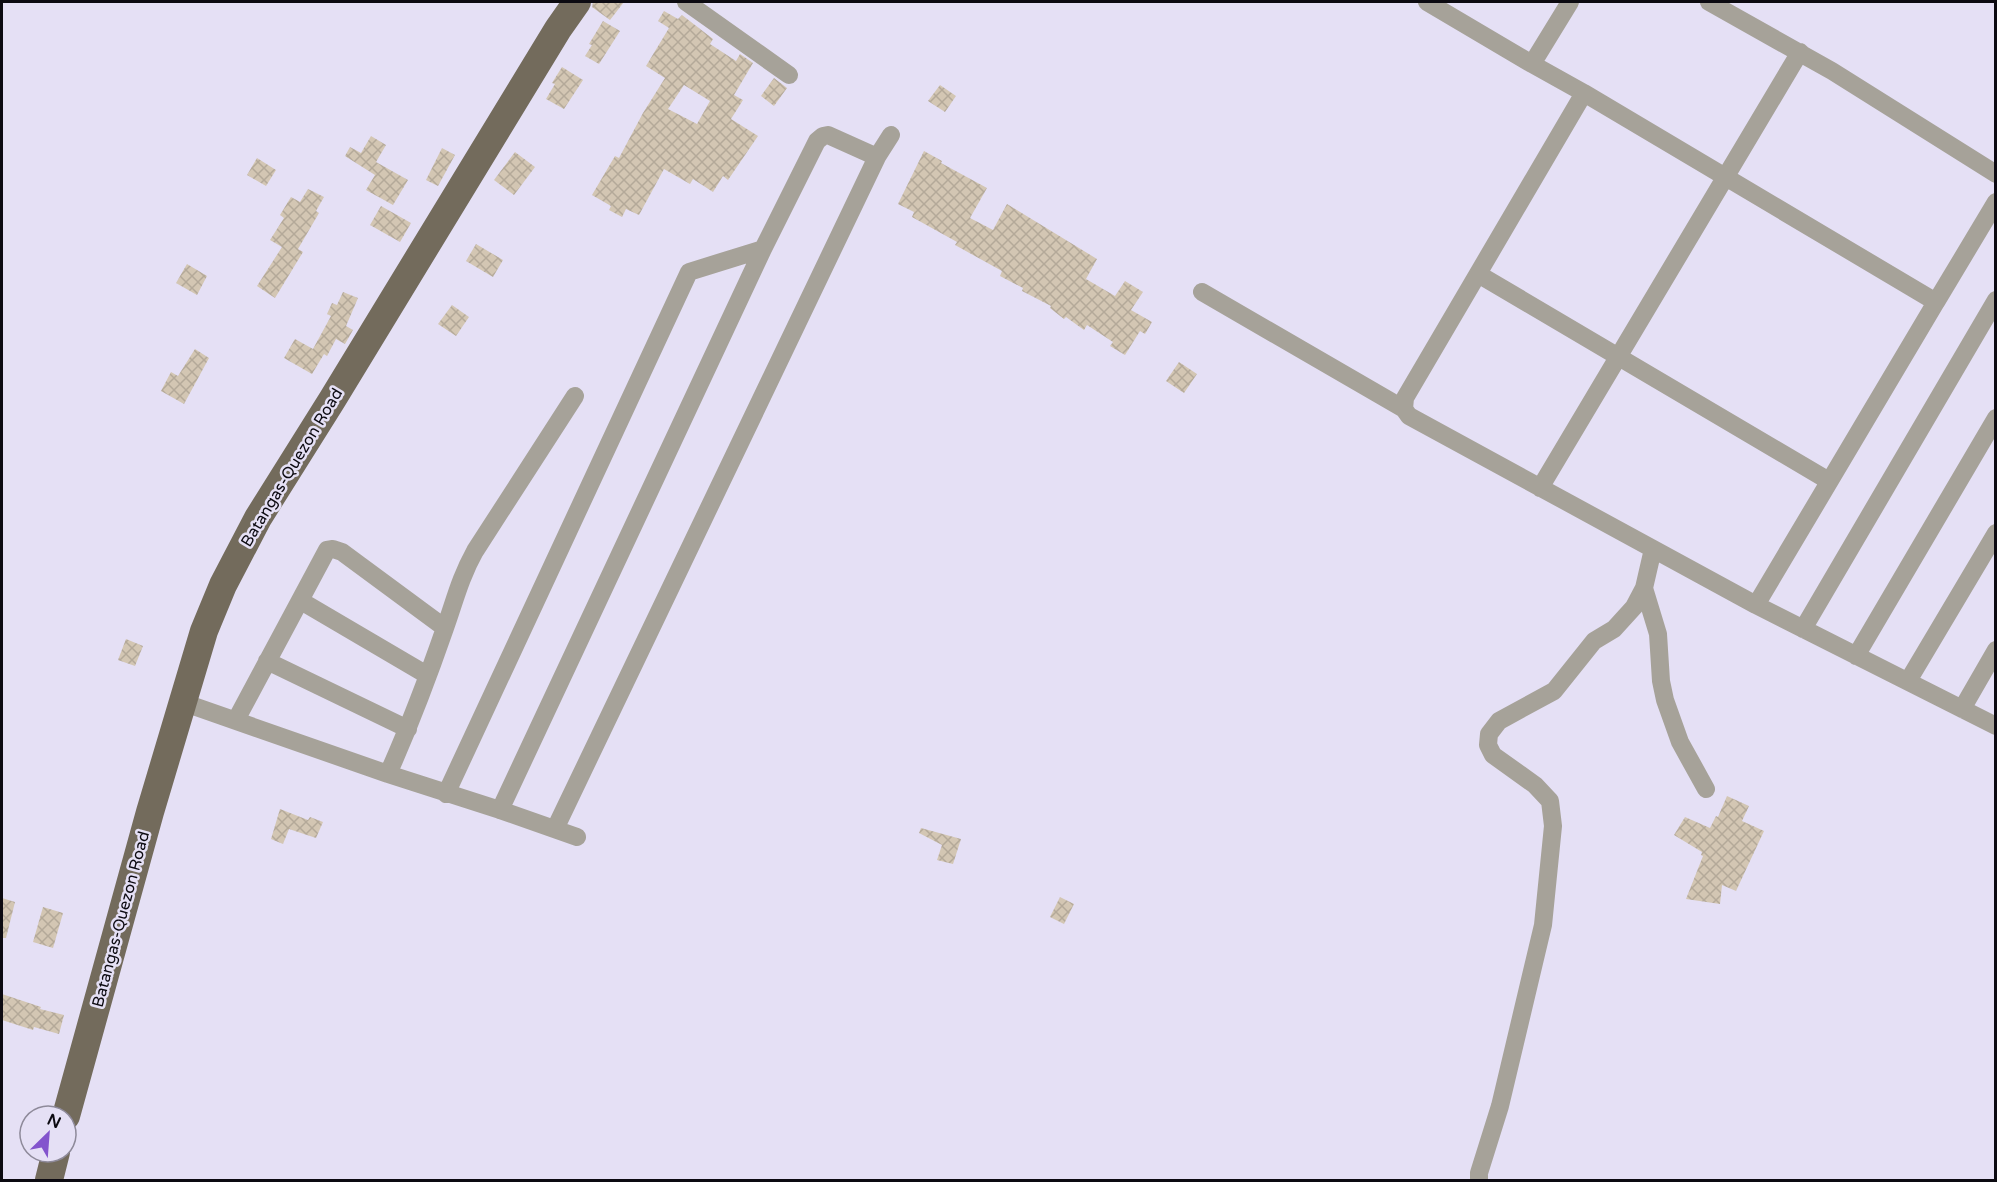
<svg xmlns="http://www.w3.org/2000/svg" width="1997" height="1182" viewBox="0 0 1997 1182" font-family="'Varela Round',sans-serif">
<defs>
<pattern id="building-cross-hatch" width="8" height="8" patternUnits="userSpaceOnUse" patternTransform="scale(1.5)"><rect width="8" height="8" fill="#d3c6b3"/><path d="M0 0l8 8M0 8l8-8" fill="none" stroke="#b4a999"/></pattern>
</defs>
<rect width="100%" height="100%" fill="#e5e0f5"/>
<!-- building -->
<path fill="url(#building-cross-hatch)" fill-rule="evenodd" d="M 593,2 L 624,2 L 610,20 L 592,7 Z
M 664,11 L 678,19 L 682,15 L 713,39 L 710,44 L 736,61 L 740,54 L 753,63 L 734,95 L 743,100 L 731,119 L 758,136 L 728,180 L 723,176 L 713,192 L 693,179 L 690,184 L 664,169 L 639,215 L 626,209 L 622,217 L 609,210 L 611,206 L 592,195 L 615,156 L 619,158 L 643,113 L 665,78 L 646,66 L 669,28 L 658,21 ZM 684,85 L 710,101 L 697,124 L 668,109 Z
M 603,21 L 620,31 L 599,64 L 585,56 L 592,45 L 589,44 Z
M 562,67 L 583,80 L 564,109 L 546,99 L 555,84 L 552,83 Z
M 774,78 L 787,88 L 774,106 L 761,96 Z
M 940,85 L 956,96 L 945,112 L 928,101 Z
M 371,136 L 386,145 L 376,162 L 408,180 L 393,205 L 366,190 L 375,175 L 345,156 L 350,147 L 361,153 Z
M 442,148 L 455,155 L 438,186 L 426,180 Z
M 924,151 L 942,161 L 941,163 L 987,188 L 970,218 L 993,230 L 1007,204 L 1097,259 L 1086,279 L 1115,296 L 1125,281 L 1143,292 L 1131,310 L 1152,322 L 1145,334 L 1140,331 L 1125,355 L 1110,346 L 1113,342 L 1087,325 L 1084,330 L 1066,317 L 1064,319 L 1050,308 L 1051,306 L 1022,291 L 1023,288 L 1000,276 L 1002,271 L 955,245 L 957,242 L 912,217 L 914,212 L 898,204 Z
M 515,152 L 535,167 L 514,195 L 494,180 Z
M 257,158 L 276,170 L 266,186 L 247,175 Z
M 308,189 L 324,197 L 316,211 L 319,213 L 298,249 L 303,252 L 275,298 L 257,286 L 282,247 L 270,240 L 284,218 L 280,215 L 291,197 L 300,202 Z
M 381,206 L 411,223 L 400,242 L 370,225 Z
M 476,244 L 503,260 L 493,277 L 466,261 Z
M 187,264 L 207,276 L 197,295 L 176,283 Z
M 343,292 L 358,298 L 346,326 L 353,330 L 345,344 L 336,339 L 327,356 L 324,354 L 312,374 L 284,358 L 295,339 L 313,349 L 331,316 L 327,314 L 332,303 L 337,305 Z
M 452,305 L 469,317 L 456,336 L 438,324 Z
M 195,349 L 209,358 L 184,404 L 161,391 L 171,372 L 178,376 Z
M 1179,362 L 1197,374 L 1184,393 L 1166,381 Z
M 126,639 L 143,646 L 135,666 L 118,660 Z
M 1727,796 L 1749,806 L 1742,821 L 1764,831 L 1736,891 L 1722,885 L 1720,904 L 1686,899 L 1703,856 L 1701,855 L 1702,852 L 1674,835 L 1685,817 L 1710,828 L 1716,816 L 1718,817 Z
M 280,809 L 308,820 L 310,817 L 323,822 L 316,838 L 289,829 L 283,844 L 271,839 Z
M 921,828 L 961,839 L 953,864 L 937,860 L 942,845 L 919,833 Z
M 1060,897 L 1074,904 L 1064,924 L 1050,917 Z
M 2,898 L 15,902 L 6,938 L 2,938 Z
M 43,907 L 63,913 L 53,948 L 33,942 Z
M 2,994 L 41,1007 L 40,1009 L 64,1015 L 59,1034 L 34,1027 L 33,1030 L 2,1020 Z"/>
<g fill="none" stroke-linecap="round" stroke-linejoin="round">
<!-- minor -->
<path stroke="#a6a299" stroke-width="18" d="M 686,2 L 789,75
M 1427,2 L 1532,64 L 1570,2
M 1709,2 L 1832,71 L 1996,174
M 1532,64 L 1584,93 L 1405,398 L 1404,409 L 1409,416 L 1756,605 L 1996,726
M 1584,93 L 1936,302 L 1756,605
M 1478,274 L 1829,481
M 1202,292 L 1404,409
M 1936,302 L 1996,202
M 1540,488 L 1800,52
M 1644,588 L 1658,634 L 1661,681 L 1665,700 L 1680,742 L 1706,789
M 301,601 L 427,675
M 1803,629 L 1996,300
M 1856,656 L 1996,418
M 267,661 L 408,729
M 1908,681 L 1996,533
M 182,702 L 388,774 L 500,810 L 577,837
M 1962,709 L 1996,650
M 236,720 L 327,550 L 333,549 L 342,552 L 445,628
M 388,774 C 409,727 428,677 445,628 C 455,600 460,578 475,551 L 575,396
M 446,794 L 689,272 L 763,249
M 500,810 L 763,249 L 817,141 L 823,136 L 828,135 L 877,157
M 555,829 L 877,157 L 891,135
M 1479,1180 L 1479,1173 L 1500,1106 L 1543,925 L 1553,826 L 1550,801 L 1535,785 L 1493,755 L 1488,745 L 1489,734 L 1499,721 L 1554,691 L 1594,641 L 1614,629 L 1634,607 L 1644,588 L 1653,549"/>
<!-- primary -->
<path stroke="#736b5c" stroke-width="28" d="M 66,1116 L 150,812 L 204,631 L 223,585 L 258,518 L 332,400 L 558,29 L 577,2
M 49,1180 L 56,1152"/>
</g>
<g text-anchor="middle" stroke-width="5" stroke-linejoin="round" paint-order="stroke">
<!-- street labels -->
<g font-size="16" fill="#0c0a11" stroke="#e5e0f5">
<text transform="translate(291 467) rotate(-59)" y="6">Batangas-Quezon Road</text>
<text transform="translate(120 919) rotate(-75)" y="6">Batangas-Quezon Road</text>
</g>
</g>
<!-- border -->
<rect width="1997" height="1182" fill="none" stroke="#0c0a11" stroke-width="6"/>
<!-- north arrow -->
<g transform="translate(48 1134) rotate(25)"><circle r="28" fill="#e5e0f5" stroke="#8e8a9a" stroke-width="1.5"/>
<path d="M0-4.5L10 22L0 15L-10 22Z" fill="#8354cd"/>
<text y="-9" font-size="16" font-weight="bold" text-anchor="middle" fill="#0c0a11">N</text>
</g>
</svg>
